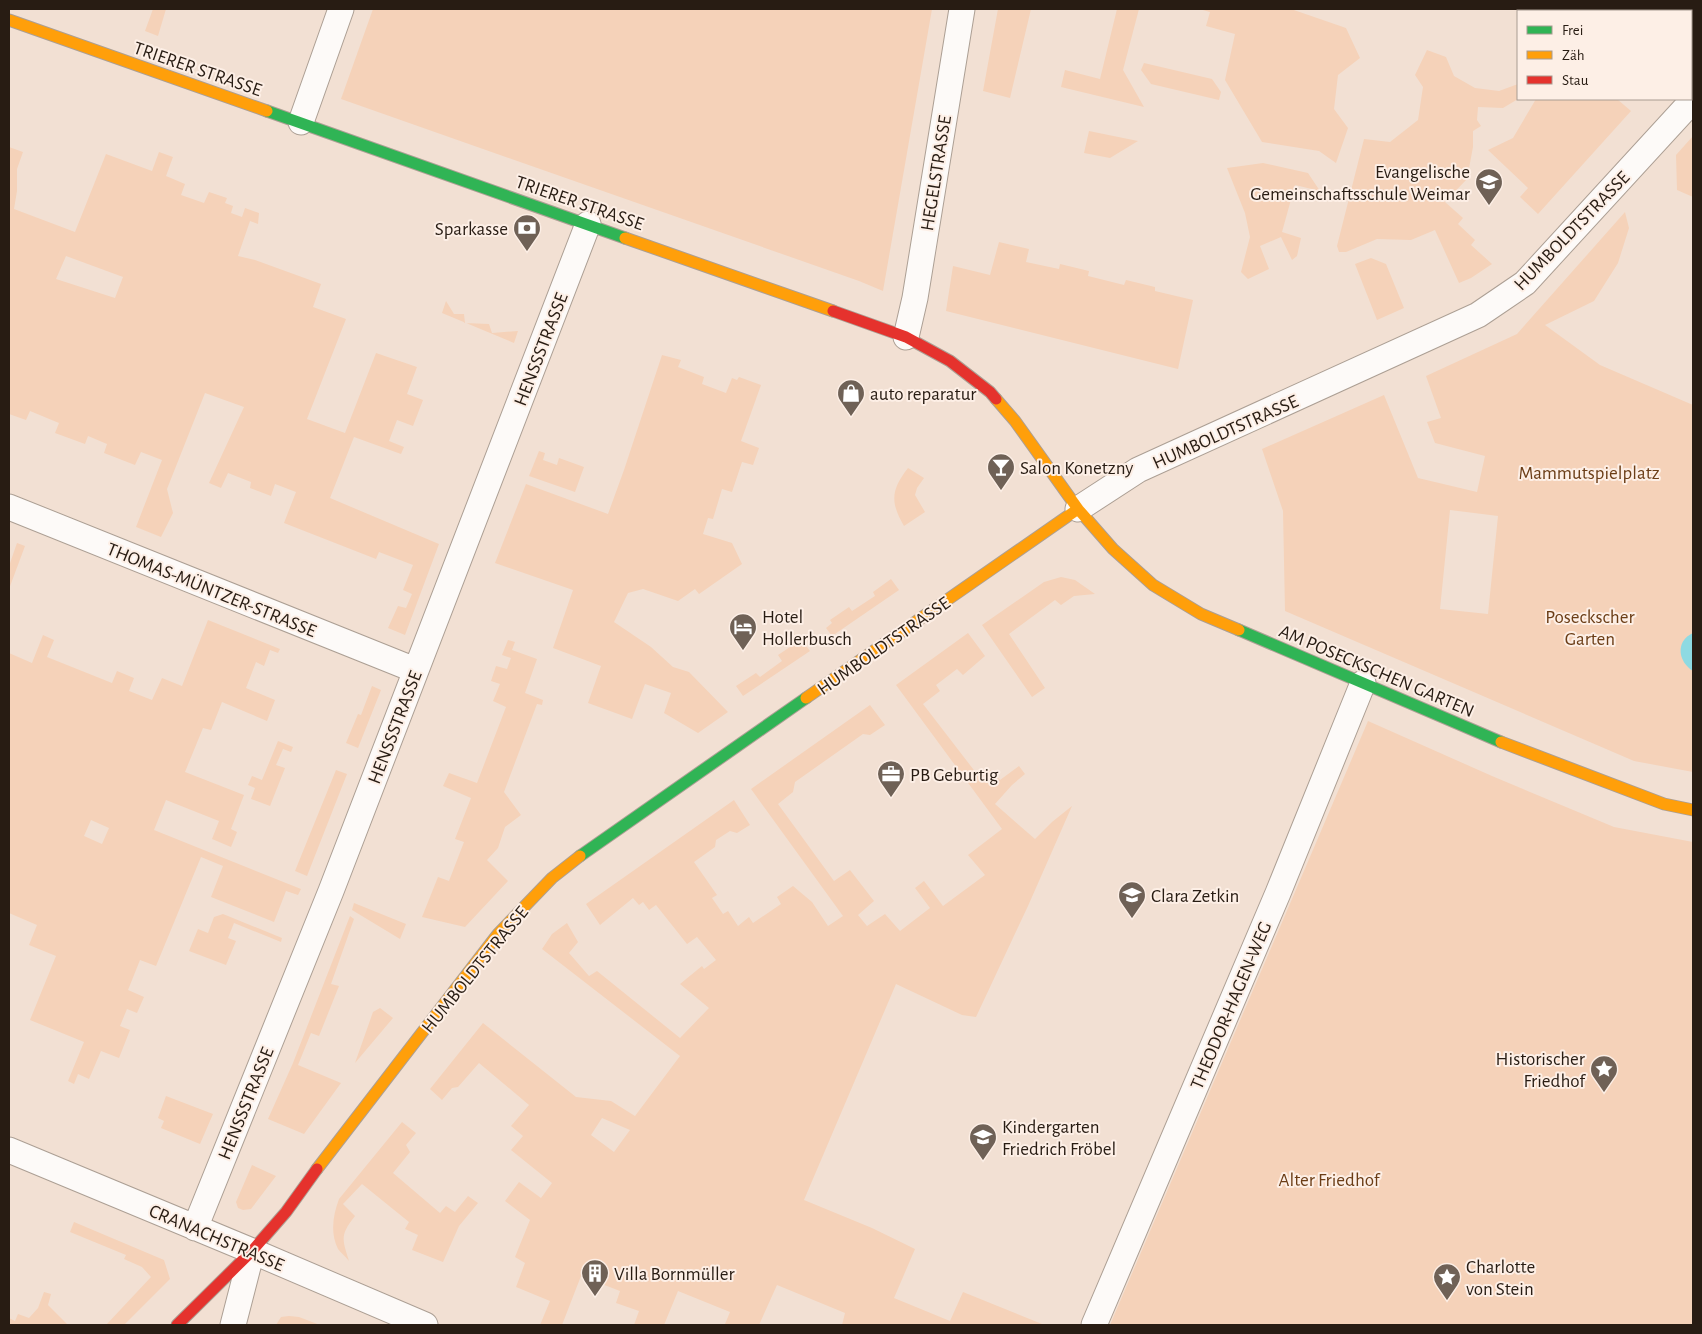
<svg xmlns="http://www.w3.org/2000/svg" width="1702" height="1334" viewBox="0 0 1702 1334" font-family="'Alegreya Sans',sans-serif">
<rect width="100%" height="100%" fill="#f2e0d3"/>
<!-- green -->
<path fill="#f5d2b9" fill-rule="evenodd" d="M 153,9 L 166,9 L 158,36 L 145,31 Z
M 373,9 L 932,9 L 883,291 L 859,281 L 341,99 Z
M 998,9 L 1031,9 L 1010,98 L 983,91 Z
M 1117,9 L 1139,9 L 1123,70 L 1144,107 L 1061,87 L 1065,70 L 1100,79 Z
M 1199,9 L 1291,9 L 1346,28 L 1360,58 L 1338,75 L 1334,109 L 1348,128 L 1336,163 L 1319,151 L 1262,142 L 1225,80 L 1235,34 L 1206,26 L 1210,12 Z
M 1427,50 L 1446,57 L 1454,76 L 1475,88 L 1499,91 L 1518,84 L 1518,99 L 1503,108 L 1478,107 L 1477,120 L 1481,126 L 1473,131 L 1473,147 L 1467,179 L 1445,202 L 1463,218 L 1458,224 L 1475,240 L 1471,245 L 1492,264 L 1471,278 L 1459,283 L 1435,230 L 1411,240 L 1377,239 L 1346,252 L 1339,252 L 1337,246 L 1364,139 L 1390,142 L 1418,120 L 1423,87 L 1415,75 Z
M 1144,63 L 1212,79 L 1221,92 L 1219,100 L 1151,84 L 1141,70 Z
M 1536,99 L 1617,99 L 1631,111 L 1538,214 L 1520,197 L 1528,188 L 1488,150 L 1513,138 Z
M 1089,131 L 1138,141 L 1110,158 L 1084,153 Z
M 1693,136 L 1693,197 L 1677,190 L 1676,155 Z
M 9,147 L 23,152 L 17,169 L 17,191 L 14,209 L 75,232 L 106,154 L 152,171 L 159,152 L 173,157 L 166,176 L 185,184 L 181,195 L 204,203 L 209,192 L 227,198 L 225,203 L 233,206 L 231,213 L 242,217 L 245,208 L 259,213 L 258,224 L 250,221 L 238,256 L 255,260 L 321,284 L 313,307 L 346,319 L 307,419 L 345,433 L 376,353 L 417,367 L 407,394 L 423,400 L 413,426 L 397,420 L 389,441 L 404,447 L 401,454 L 354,437 L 330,498 L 439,544 L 405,635 L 388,628 L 398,606 L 406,608 L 412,594 L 403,590 L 413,565 L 379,552 L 376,559 L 284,523 L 296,492 L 275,484 L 271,496 L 250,488 L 251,482 L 228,473 L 221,488 L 209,483 L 244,407 L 205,393 L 167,489 L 173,513 L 161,537 L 136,527 L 162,460 L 141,452 L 135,465 L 104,453 L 107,444 L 88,436 L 85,444 L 55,433 L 59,423 L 30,411 L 26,420 L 9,414 L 10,397 L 9,396 ZM 66,256 L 123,277 L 115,298 L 56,279 Z
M 1263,163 L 1308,173 L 1320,191 L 1295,185 L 1282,232 L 1301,238 L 1297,256 L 1292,260 L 1281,237 L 1260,246 L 1269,269 L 1248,279 L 1241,272 L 1250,237 L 1245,213 L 1227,168 Z
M 1625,212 L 1629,228 L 1618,263 L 1594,301 L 1545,325 L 1600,365 L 1693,405 L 1693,772 L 1634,761 L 1285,611 L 1283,511 L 1262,449 L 1384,395 L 1418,478 L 1477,492 L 1485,456 L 1435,443 L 1427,422 L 1441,418 L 1426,376 L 1517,334 ZM 1450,510 L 1498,516 L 1488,614 L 1440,609 Z
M 999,242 L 1029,249 L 1026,262 L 1059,269 L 1060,264 L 1089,271 L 1088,276 L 1124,285 L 1126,280 L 1155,287 L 1155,291 L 1193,300 L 1178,369 L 946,311 L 953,266 L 990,275 Z
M 1371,258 L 1386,264 L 1404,308 L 1377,320 L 1355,264 Z
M 446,301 L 454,314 L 464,314 L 465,323 L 489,324 L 492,333 L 518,331 L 514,343 L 442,313 Z
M 662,355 L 681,360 L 678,367 L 704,377 L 702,384 L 726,393 L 732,378 L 737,380 L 739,377 L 761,385 L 741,441 L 759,448 L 753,465 L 742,462 L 732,492 L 722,489 L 713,519 L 708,518 L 703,534 L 732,543 L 742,564 L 699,594 L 695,589 L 678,601 L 643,589 L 628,593 L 614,622 L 651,647 L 673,667 L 689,672 L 728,712 L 698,733 L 664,713 L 671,693 L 645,684 L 632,719 L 588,703 L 601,666 L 553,648 L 573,590 L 495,563 L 526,484 L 608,514 L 624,470 Z
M 539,451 L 545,453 L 543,460 L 557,465 L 559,458 L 584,467 L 575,492 L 529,476 Z
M 908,468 L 924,478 L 917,488 L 915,495 L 925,512 L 904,526 C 890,502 891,490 908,468 Z
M 17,543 L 25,546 L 9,589 L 9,566 Z
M 1061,577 L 1075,580 L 1095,594 L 1074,596 L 1061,605 L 1055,600 L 1009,634 L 1045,688 L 1032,697 L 982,625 L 1044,582 Z
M 891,579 L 899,590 L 832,636 L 826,628 L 832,623 L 830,620 L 849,607 L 852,611 L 875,596 L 873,592 Z
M 208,620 L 280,649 L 278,653 L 270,650 L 264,666 L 256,662 L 246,688 L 275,700 L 267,721 L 222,702 L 211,730 L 203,728 L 185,772 L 244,795 L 231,829 L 237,832 L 231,847 L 212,839 L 219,821 L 166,800 L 154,830 L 301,889 L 298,895 L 286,891 L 274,922 L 211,897 L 223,866 L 201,857 L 156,966 L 140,960 L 128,990 L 144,997 L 137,1013 L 127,1009 L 120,1026 L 130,1030 L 119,1058 L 101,1051 L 89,1079 L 78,1074 L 74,1084 L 68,1081 L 84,1042 L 30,1020 L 56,956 L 29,945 L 37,925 L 9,913 L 9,653 L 32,663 L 43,635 L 54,640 L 47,657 L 112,683 L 117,671 L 134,678 L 129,691 L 152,700 L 162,678 L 182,686 ZM 91,820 L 109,828 L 102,844 L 84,836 Z
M 968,633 L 985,656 L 963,675 L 957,669 L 936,685 L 940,691 L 923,704 L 980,778 L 991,770 L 1000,780 L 1019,766 L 1025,774 L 1012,785 L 995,804 L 1035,839 L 1052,822 L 1072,806 L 1028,906 L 976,1017 L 962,1015 L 896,984 L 804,1200 L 872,1228 L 915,1249 L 894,1298 L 950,1321 L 963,1292 L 1042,1324 L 1042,1325 L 842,1325 L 845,1313 L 777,1285 L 759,1325 L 725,1324 L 730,1312 L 678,1291 L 664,1325 L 634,1325 L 639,1311 L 616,1303 L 620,1291 L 581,1276 L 562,1325 L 540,1325 L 550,1301 L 516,1287 L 525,1263 L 515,1257 L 530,1220 L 505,1201 L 519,1182 L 541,1198 L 552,1183 L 511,1150 L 523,1136 L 511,1126 L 529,1105 L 479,1063 L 458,1087 L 452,1088 L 442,1100 L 430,1089 L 483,1023 L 576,1097 L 611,1101 L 635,1116 L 680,1056 L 542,949 L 552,934 L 567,923 L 578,942 L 569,953 L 589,976 L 597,971 L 680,1038 L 709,1008 L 680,984 L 702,966 L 704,969 L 716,960 L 697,937 L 687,944 L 656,905 L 649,910 L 643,902 L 639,905 L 633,898 L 600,925 L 586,904 L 734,800 L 750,825 L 737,833 L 730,831 L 716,840 L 715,847 L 694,862 L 717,895 L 712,898 L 723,914 L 728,911 L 738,926 L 749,917 L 753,923 L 781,904 L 777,897 L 793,886 L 812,902 L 828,926 L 843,916 L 751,789 L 870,705 L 885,725 L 870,735 L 863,734 L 795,782 L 793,792 L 778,804 L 834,881 L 850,870 L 874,901 L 858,915 L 867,926 L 885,914 L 900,931 L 930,908 L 915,888 L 924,881 L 943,906 L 985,875 L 968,855 L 1002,829 L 896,685 ZM 602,1118 L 630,1130 L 614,1152 L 591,1135 Z
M 508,640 L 515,642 L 512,650 L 537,659 L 525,693 L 543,700 L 542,705 L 537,704 L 504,792 L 521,815 L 505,827 L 498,848 L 487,860 L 508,881 L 465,927 L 422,917 L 438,877 L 449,881 L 464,842 L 455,839 L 471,798 L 443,786 L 449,773 L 477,783 L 506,707 L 493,701 L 500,684 L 491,681 L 496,666 L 507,669 L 511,658 L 502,655 Z
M 796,643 L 799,646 L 804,643 L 810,651 L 743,696 L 736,686 L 756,673 L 760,677 L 782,661 L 778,655 Z
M 372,686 L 381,690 L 358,748 L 346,743 L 358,714 L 361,715 Z
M 1368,721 L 1492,776 L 1614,827 L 1693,842 L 1693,1325 L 1110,1325 Z
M 278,741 L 293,747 L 291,752 L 283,749 L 276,765 L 285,768 L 270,806 L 251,799 L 255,788 L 248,785 L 252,776 L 262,780 Z
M 336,770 L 347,774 L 307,876 L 295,871 Z
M 354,903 L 406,924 L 400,939 L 352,910 Z
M 223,914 L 282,938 L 281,942 L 234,923 L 228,938 L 236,941 L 226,965 L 189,951 L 198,929 L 208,933 L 214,917 Z
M 350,916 L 354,919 L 331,984 L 339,986 L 319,1036 L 311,1033 L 298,1065 L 341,1083 L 304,1134 L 268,1119 L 293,1063 Z
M 380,1008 L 393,1018 L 355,1063 L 373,1012 Z
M 166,1096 L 213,1114 L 200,1144 L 161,1128 L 164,1121 L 158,1118 Z
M 402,1122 L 416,1133 L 406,1145 L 410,1152 L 393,1173 L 440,1213 L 446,1206 L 455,1212 L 468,1196 L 478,1203 L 459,1226 L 443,1262 L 412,1250 L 418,1235 L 405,1229 L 409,1222 L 362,1184 L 343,1204 L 355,1216 C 340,1235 342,1239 349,1261 C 346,1257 341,1253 338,1249 C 330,1233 333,1215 339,1199 Z
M 252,1165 L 276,1176 L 251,1209 L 243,1210 L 238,1208 L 236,1202 Z
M 74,1222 L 164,1260 L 170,1279 L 124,1325 L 106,1325 L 151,1277 L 142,1267 L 124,1259 L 126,1255 L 70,1232 Z
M 44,1292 L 51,1294 L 48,1305 L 68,1325 L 9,1325 L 9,1318 L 15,1321 L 18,1314 L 29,1318 L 38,1308 Z
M 289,1316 L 299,1317 L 320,1325 L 276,1325 L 281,1317 Z"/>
<!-- water -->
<path fill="#8edae2" d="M 1693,633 L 1693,671 C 1678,662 1675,641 1693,633 Z"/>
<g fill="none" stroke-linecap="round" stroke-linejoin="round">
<!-- street casing -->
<g stroke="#ac9f94" stroke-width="27">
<path id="street" d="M 301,122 L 341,9
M 906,337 L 915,298 L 962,9
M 9,507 L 415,670
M 1078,509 L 1138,470 L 1478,315 L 1525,283 L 1693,100
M 9,1150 L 252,1251 L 425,1325
M 195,1228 L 331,891 L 588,224
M 233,1325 L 252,1251
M 1094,1325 L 1278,893 L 1363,683"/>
</g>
<!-- fast casing -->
<g stroke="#ac9f94" stroke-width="13">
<path id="fast" d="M 267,111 L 625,238
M 1239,630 L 1501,742
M 580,856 L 806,698"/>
</g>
<!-- slow casing -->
<g stroke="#ac9f94" stroke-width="13">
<path id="slow" d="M 9,20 L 267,111
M 625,238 L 833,311
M 996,399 L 1015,421 L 1078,509 L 1113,549 L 1153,585 L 1201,614 L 1239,630
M 806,698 L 1078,509
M 1501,742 L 1664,804 L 1693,810
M 317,1169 L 498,934 L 552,878 L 580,856"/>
</g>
<!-- jam casing -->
<g stroke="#ac9f94" stroke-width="13">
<path id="jam" d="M 833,311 L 906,337 L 950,361 L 990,392 L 996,399
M 177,1325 L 252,1251 L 286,1212 L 317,1169"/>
</g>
<!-- street -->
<use href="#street" stroke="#fdfaf8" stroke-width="25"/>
<!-- fast -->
<use href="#fast" stroke="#30b455" stroke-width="11"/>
<!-- slow -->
<use href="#slow" stroke="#ff9f0a" stroke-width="11"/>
<!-- jam -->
<use href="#jam" stroke="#e5322d" stroke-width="11"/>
</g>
<!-- icons -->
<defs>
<g id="school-pin" transform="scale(1.4375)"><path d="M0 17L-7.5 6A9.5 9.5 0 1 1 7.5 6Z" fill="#6f6156" stroke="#fdefe6"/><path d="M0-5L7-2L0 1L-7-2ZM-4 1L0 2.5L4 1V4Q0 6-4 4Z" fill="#fff"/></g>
<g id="bank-pin" transform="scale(1.4375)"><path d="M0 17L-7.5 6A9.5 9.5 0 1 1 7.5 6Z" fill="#6f6156" stroke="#fdefe6"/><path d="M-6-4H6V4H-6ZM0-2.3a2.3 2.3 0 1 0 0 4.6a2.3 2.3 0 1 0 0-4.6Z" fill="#fff"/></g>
<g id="shop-pin" transform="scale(1.4375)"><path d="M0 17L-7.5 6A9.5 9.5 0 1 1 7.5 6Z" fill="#6f6156" stroke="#fdefe6"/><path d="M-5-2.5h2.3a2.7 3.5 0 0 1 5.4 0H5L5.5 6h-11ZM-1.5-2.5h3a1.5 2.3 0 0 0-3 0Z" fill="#fff"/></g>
<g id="bar-pin" transform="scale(1.4375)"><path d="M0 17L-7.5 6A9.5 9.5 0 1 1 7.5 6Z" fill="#6f6156" stroke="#fdefe6"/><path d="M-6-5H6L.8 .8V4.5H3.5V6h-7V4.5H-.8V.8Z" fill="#fff"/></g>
<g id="hotel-pin" transform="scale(1.4375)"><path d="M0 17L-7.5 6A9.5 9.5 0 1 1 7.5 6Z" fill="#6f6156" stroke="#fdefe6"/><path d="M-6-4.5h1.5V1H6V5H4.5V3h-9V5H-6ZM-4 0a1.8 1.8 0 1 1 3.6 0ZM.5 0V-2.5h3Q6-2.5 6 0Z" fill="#fff"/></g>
<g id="office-pin" transform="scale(1.4375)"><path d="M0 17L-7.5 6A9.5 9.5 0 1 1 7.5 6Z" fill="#6f6156" stroke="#fdefe6"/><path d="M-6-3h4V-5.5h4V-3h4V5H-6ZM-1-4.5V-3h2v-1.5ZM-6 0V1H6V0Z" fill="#fff"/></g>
<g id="sight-pin" transform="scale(1.4375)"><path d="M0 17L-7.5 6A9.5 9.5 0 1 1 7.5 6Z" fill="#6f6156" stroke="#fdefe6"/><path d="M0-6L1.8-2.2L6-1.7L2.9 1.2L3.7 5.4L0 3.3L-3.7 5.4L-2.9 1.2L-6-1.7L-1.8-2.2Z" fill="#fff"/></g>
<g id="building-pin" transform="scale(1.4375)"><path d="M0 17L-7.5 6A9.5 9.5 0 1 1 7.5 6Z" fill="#6f6156" stroke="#fdefe6"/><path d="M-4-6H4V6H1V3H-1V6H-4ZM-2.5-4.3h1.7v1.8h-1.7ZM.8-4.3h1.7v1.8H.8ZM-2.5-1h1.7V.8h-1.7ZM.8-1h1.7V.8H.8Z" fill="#fff"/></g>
</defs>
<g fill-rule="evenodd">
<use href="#school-pin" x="1489" y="182"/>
<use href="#bank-pin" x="527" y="228"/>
<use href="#shop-pin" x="851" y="393"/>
<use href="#bar-pin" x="1001" y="467"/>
<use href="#hotel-pin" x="743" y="627"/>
<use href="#office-pin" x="891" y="774"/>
<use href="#school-pin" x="1132" y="895"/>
<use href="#sight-pin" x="1604" y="1069"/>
<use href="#school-pin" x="983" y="1137"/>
<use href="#building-pin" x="595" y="1273"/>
<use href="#sight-pin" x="1447" y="1277"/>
</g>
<g text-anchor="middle" stroke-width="4" stroke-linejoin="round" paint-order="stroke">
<!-- street labels -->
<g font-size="19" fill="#281c13" stroke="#fdefe6">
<text transform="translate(198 68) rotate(19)" y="7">TRIERER STRASSE</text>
<text transform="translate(935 173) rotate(-81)" y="7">HEGELSTRASSE</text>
<text transform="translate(580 202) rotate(19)" y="7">TRIERER STRASSE</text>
<text transform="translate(1571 230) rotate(-46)" y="7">HUMBOLDTSTRASSE</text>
<text transform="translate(540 349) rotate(-69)" y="7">HENSSSTRASSE</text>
<text transform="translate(1225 431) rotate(-24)" y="7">HUMBOLDTSTRASSE</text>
<text transform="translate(212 589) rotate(22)" y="7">THOMAS-MÜNTZER-STRASSE</text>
<text transform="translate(883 645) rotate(-35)" y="7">HUMBOLDTSTRASSE</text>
<text transform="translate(1377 670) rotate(23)" y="7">AM POSECKSCHEN GARTEN</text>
<text transform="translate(394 727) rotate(-69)" y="7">HENSSSTRASSE</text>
<text transform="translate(474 969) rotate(-51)" y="7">HUMBOLDTSTRASSE</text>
<text transform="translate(1230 1005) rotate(-67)" y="7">THEODOR-HAGEN-WEG</text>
<text transform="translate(245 1103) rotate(-68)" y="7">HENSSSTRASSE</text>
<text transform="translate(217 1237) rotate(23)" y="7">CRANACHSTRASSE</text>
</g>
<!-- poi labels -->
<g font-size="19" fill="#281c13" stroke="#fdefe6" text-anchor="start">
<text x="1470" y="178" text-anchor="end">Evangelische<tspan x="1470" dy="22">Gemeinschaftsschule Weimar</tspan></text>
<text x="508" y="235" text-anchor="end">Sparkasse</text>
<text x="870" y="400">auto reparatur</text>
<text x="1020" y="474">Salon Konetzny</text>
<text x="762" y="623">Hotel<tspan x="762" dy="22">Hollerbusch</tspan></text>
<text x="910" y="781">PB Geburtig</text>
<text x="1151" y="902">Clara Zetkin</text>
<text x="1585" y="1065" text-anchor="end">Historischer<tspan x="1585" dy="22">Friedhof</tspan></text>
<text x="1002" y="1133">Kindergarten<tspan x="1002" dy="22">Friedrich Fröbel</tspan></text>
<text x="1466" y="1273">Charlotte<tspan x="1466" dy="22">von Stein</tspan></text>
<text x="614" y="1280">Villa Bornmüller</text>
</g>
<!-- park labels -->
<g font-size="19" fill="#6b3d16" stroke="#fdefe6">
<text x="1589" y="479">Mammutspielplatz</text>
<text x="1590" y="623">Poseckscher<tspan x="1590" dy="22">Garten</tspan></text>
<text x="1329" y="1186">Alter Friedhof</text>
</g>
</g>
<!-- border -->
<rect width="1702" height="1334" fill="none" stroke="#281c13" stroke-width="20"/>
<!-- legend -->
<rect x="1517" y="10" width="175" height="90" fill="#fdefe6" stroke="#a89b92"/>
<rect x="1527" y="26" width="25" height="8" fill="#30b455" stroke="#a89b92"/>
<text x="1562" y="35" font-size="15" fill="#281c13">Frei</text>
<rect x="1527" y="51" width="25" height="8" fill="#ff9f0a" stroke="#a89b92"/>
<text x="1562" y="60" font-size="15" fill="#281c13">Zäh</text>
<rect x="1527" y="76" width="25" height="8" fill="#e5322d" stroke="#a89b92"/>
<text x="1562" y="85" font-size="15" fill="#281c13">Stau</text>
</svg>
